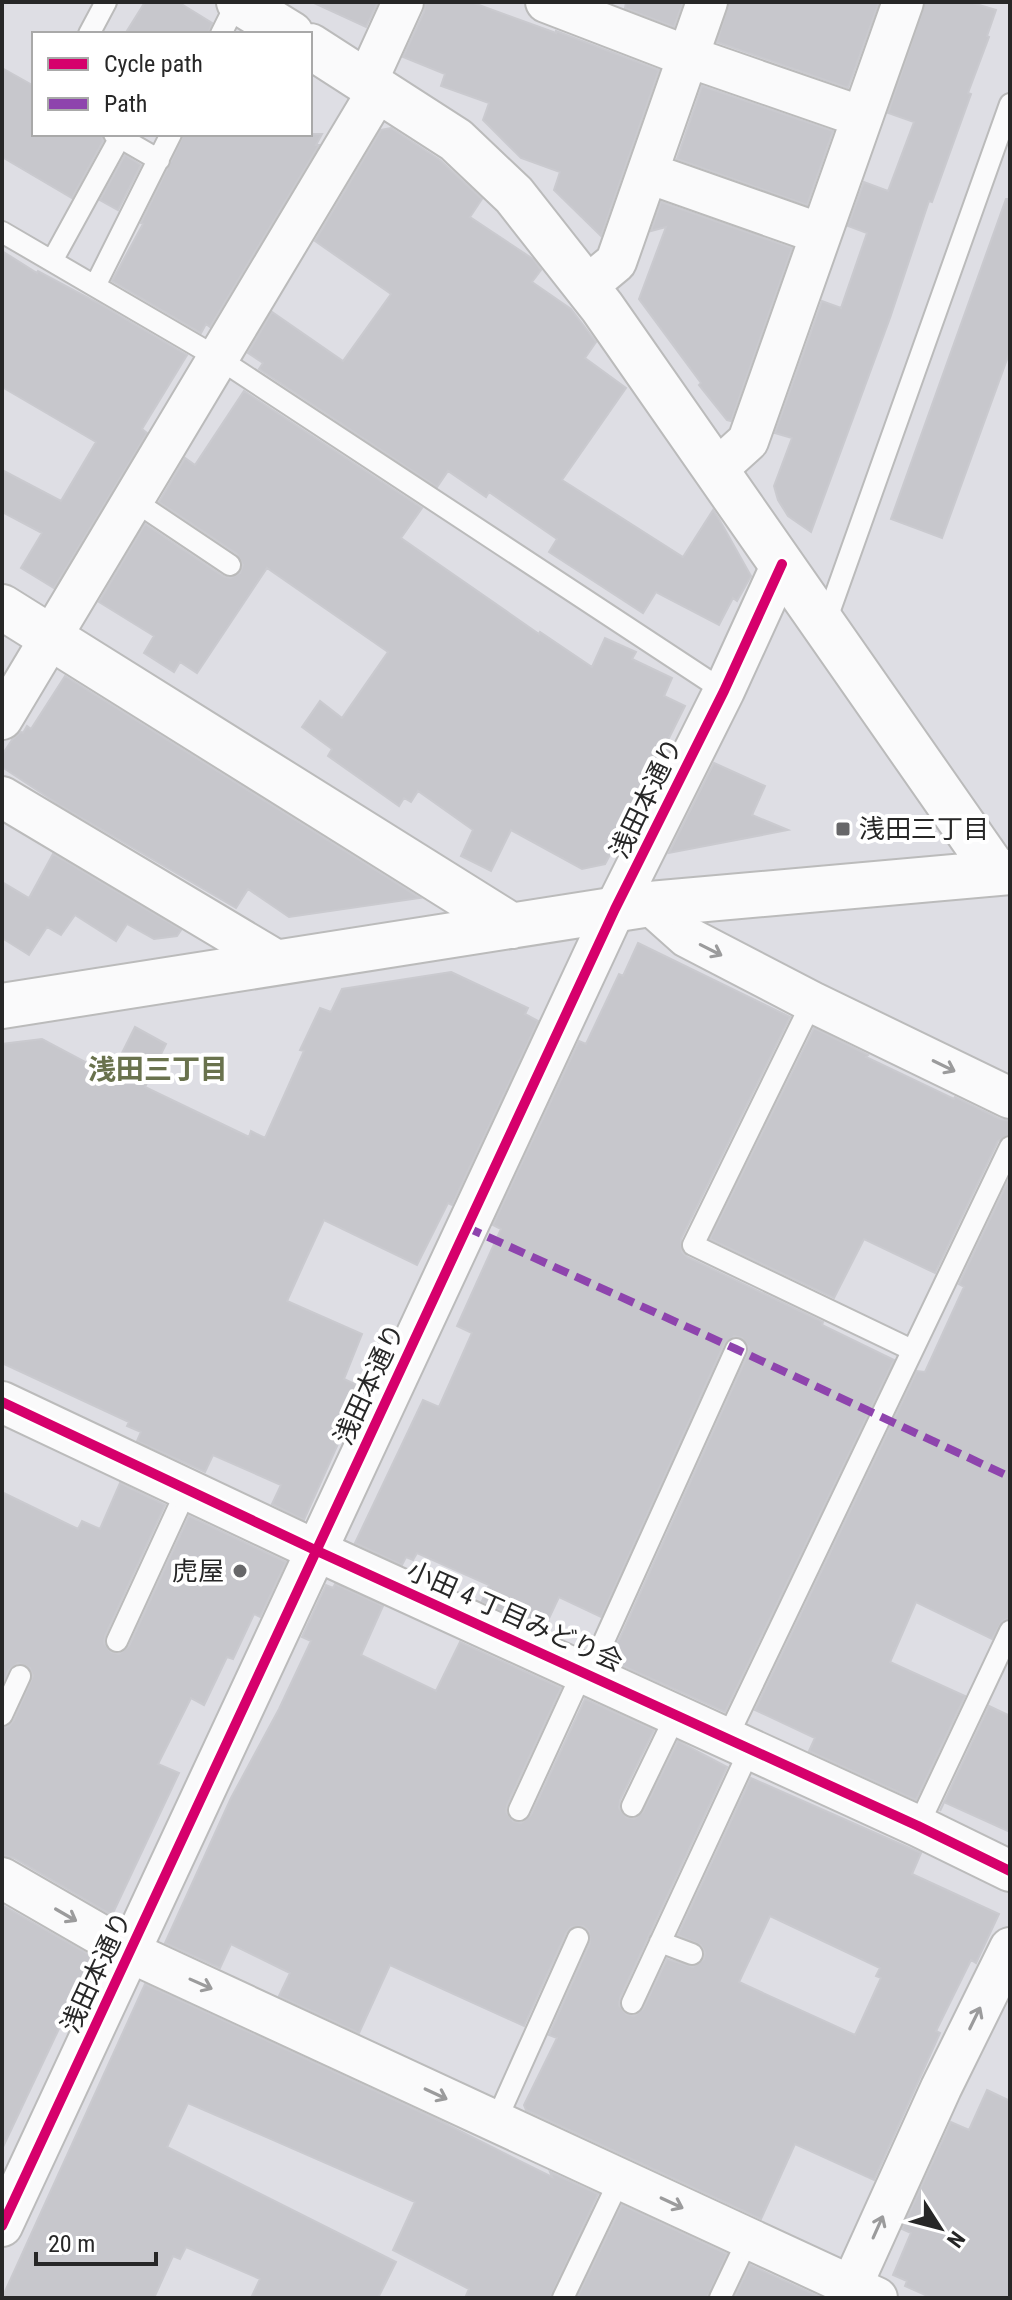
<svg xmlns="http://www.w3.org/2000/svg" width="1012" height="2300" viewBox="0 0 1012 2300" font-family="'Roboto Condensed','Noto Sans JP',sans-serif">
<rect width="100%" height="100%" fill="#dedee4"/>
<!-- building -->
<path fill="#c7c7cc" stroke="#cacacf" stroke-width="2" fill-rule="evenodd" d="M 145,2 L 178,2 L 212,23 L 208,34 L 125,34 Z
M 312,2 L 378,2 L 366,27 Z
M 426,2 L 471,2 L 556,33 L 556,31 L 659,70 L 601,236 L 554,190 L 560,172 L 521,158 L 483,120 L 489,103 L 441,86 L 445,74 L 403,57 L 424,12 Z
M 626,2 L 683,2 L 674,27 L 625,8 Z
M 729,2 L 879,2 L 848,88 L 717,42 Z
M 925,2 L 969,2 L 996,10 L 987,36 L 989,37 L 968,93 L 971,94 L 932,202 L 929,201 L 890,318 L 811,532 L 788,516 L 778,500 L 774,486 L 792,438 L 775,433 L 822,301 L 841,308 L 867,233 L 848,226 L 864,182 L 888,191 L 914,122 L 888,113 Z
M 2,68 L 34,86 L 34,134 L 101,134 L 103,141 L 72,198 L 2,157 Z
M 702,86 L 833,131 L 807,205 L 677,159 Z
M 391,128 L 440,160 L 482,199 L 470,217 L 533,259 L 541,270 L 532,282 L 571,309 L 596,342 L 585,358 L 626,388 L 562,480 L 683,557 L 713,510 L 719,519 L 751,576 L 737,601 L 733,598 L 719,625 L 656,592 L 643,613 L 549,552 L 557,539 L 489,492 L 486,497 L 448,471 L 437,487 L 259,369 L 263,363 L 248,353 L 272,312 L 343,361 L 391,294 L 315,241 L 381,130 Z
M 184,134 L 322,134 L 316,145 L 319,145 L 210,327 L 206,324 L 201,333 L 112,281 L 143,224 L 141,223 Z
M 125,155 L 141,165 L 118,210 L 100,200 Z
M 1006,199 L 1010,199 L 1010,351 L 942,538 L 891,519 Z
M 661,202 L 792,248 L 731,421 L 727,420 L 699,385 L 701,383 L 639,299 L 666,227 L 651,231 Z
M 2,251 L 37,273 L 38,271 L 98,303 L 187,355 L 142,429 L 147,433 L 54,588 L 21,568 L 42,533 L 2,512 L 2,470 L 61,501 L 96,442 L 2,387 Z
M 244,391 L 422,508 L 401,538 L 539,634 L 540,632 L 592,667 L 605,638 L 636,652 L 632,659 L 672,678 L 664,696 L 685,706 L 667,742 L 672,744 L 653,781 L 652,776 L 605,864 L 582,869 L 511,830 L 491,871 L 461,856 L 473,830 L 418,791 L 411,802 L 404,798 L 399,806 L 328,756 L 332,749 L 302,727 L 320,701 L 342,718 L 388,652 L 267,568 L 197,673 L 180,662 L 174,672 L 144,653 L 154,636 L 99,602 L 145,524 L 223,576 L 230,578 L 240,573 L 243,565 L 237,554 L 159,502 L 185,458 L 195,465 Z
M 65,676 L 126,714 L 420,898 L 289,917 L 248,889 L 236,908 L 58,804 L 2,767 L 2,755 L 12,740 L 21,732 L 23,733 L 27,726 L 31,729 Z
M 714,763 L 765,786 L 752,815 L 788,830 L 669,853 Z
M 53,854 L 181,930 L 177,936 L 154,939 L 127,924 L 116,941 L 75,915 L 61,935 L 47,927 L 29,955 L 2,938 L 2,882 L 29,898 Z
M 638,943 L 790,1017 L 681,1239 L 682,1252 L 687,1257 L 823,1322 L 822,1325 L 894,1360 L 725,1712 L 610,1660 L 748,1354 L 749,1347 L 742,1338 L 734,1336 L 724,1344 L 601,1617 L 559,1597 L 544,1629 L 482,1601 L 489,1585 L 417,1553 L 413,1560 L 406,1557 L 402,1565 L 355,1543 L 423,1400 L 439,1407 L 472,1333 L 457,1326 L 501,1229 L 493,1225 L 579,1041 L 586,1044 L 619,974 L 623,976 Z
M 451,972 L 528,1008 L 525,1014 L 538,1021 L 452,1205 L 448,1203 L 417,1265 L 324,1220 L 306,1259 L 287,1301 L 362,1334 L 344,1379 L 363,1388 L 304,1520 L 272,1504 L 281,1485 L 213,1455 L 205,1472 L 137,1441 L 141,1432 L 127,1426 L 129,1422 L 2,1363 L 2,1044 L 42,1039 L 102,1071 L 104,1067 L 113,1071 L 135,1027 L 166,1044 L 145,1087 L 249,1137 L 251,1131 L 265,1138 L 304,1051 L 300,1050 L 320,1008 L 331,1012 L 342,989 Z
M 814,1028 L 868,1055 L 866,1057 L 954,1099 L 955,1097 L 1000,1119 L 1010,1121 L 1010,1134 L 998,1141 L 935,1273 L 864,1239 L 834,1298 L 710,1239 Z
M 1010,1177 L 1010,1618 L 1002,1621 L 992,1639 L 916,1602 L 890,1662 L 965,1696 L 916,1800 L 809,1751 L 815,1738 L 755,1710 L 917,1371 L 925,1372 L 964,1287 L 959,1284 Z
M 120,1483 L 165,1505 L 105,1636 L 104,1643 L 111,1652 L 119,1654 L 129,1646 L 189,1516 L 286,1562 L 260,1617 L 254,1614 L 233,1659 L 227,1657 L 204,1705 L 191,1698 L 158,1764 L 179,1773 L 112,1915 L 14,1858 L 2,1855 L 2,1728 L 9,1726 L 14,1720 L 33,1676 L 30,1668 L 18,1663 L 9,1670 L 2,1684 L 2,1492 L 78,1529 L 82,1521 L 100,1529 Z
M 335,1584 L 383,1606 L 361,1655 L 436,1691 L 460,1642 L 561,1688 L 507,1805 L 506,1812 L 513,1821 L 521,1823 L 531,1815 L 585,1699 L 654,1730 L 620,1800 L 619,1808 L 626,1817 L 634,1819 L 643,1812 L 678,1741 L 727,1767 L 620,1998 L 619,2005 L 626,2014 L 634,2016 L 643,2009 L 667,1959 L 693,1967 L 704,1959 L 705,1953 L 701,1945 L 678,1935 L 751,1778 L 921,1853 L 912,1874 L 999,1914 L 976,1963 L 971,1960 L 936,2031 L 940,2033 L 874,2180 L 795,2144 L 761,2219 L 526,2110 L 524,2105 L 557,2038 L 549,2035 L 590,1943 L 589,1931 L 583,1926 L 571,1927 L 566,1933 L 524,2026 L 390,1965 L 359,2033 L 279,1996 L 290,1973 L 231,1944 L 220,1968 L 165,1943 L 231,1798 L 279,1709 L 311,1641 L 302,1637 L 326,1585 L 333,1588 ZM 770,1916 L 880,1968 L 876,1976 L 881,1978 L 855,2035 L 739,1982 Z
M 989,1706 L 1010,1716 L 1010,1832 L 944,1802 L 940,1811 Z
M 2,1905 L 93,1957 L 2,2149 Z
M 145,1984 L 442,2122 L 552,2177 L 550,2172 L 598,2194 L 550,2298 L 465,2298 L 469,2289 L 393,2250 L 415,2202 L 188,2103 L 167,2147 L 396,2262 L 378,2298 L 251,2298 L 260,2279 L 186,2247 L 180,2259 L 173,2256 L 154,2298 L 2,2298 Z
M 987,2090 L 1010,2101 L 1010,2298 L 932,2298 L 905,2286 L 907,2281 L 893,2275 L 911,2233 L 902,2229 L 951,2122 L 969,2130 Z
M 622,2205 L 727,2254 L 707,2298 L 577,2298 Z
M 750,2265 L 822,2298 L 734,2298 Z"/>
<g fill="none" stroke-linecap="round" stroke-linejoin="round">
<!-- lane casing -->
<g stroke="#bbb" stroke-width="24">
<path id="lane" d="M 89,34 L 106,2
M 221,34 L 237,2
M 114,134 L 159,160
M 2,232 L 218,358 L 724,691
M 52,261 L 120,137
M 95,286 L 171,134
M 133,500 L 230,565
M 825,624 L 1010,104
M 812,1002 L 693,1245 L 912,1350
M 117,1641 L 187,1489
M 589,1674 L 736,1349
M 2,1715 L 20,1676
M 727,1738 L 1010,1147
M 632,1806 L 676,1715
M 519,1810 L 583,1671
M 918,1826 L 1010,1631
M 660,1942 L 692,1954
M 632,2003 L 750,1749
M 496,2121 L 578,1938
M 563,2298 L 620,2179
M 720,2298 L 748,2239"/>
</g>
<!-- street casing -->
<g stroke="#bbb" stroke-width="44">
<path id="street" d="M 546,2 L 689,57 L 862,117
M 367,81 L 403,2
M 648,173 L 821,234
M 586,287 L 616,262 L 707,2
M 716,470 L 748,441 L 903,2
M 2,719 L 379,89
M 2,797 L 277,961
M 650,904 L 687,937 L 812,1002 L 1010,1098
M 2,1402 L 315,1550 L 918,1826 L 1010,1871
M 2,1878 L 130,1952 L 877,2298
M 2,2226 L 615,909 L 724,691 L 782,564
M 846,2298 L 941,2088 L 1010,1948"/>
</g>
<!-- secondary casing -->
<g stroke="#bbb" stroke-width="48">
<path id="secondary" d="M 239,2 L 291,34
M 310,46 L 456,140 L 514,195 L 602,307 L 996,872
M 2,607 L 512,926
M 2,1006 L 650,904 L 1010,872"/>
</g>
<!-- lane -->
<use href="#lane" stroke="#fafafb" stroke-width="20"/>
<!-- street -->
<use href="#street" stroke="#fafafb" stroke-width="40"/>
<!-- secondary -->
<use href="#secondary" stroke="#fafafb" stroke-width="44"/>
<!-- quiet -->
<path stroke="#8e44ad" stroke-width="8" stroke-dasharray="16 8" stroke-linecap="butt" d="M 466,1227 L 736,1349 L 1010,1477"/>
<!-- cycleway casing -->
<g stroke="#fff" stroke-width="15">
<path id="cycleway" d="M 2,1402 L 315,1550 L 918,1826 L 1010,1871
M 2,2226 L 615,909 L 724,691 L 782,564"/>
</g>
<!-- cycleway -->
<use href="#cycleway" stroke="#d6006c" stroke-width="10"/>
</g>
<!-- one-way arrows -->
<defs><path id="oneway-shaft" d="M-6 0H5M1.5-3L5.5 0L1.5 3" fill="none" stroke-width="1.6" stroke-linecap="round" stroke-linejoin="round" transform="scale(2)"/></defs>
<g stroke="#9b9b9c">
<use href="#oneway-shaft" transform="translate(711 950) rotate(27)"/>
<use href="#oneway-shaft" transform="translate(944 1066) rotate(26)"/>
<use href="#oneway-shaft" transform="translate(66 1915) rotate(30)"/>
<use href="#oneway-shaft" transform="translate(201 1984) rotate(24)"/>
<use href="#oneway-shaft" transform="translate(975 2018) rotate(-64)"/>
<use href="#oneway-shaft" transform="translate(436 2094) rotate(25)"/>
<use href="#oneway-shaft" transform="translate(672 2203) rotate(25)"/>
<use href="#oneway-shaft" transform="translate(878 2227) rotate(-66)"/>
</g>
<!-- markers -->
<g fill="#676769" stroke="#fff" stroke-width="3">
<rect x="835" y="821" width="16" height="16" rx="4"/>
<circle cx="240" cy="1571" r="8"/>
</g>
<g text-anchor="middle" stroke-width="8" stroke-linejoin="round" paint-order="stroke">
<!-- street labels -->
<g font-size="26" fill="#272727" stroke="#fff">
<text transform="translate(646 798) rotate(-64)" y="9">浅田本通り</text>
<text transform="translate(369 1384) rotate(-65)" y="9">浅田本通り</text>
<text transform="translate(515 1616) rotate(24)" y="9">小田 4 丁目みどり会</text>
<text transform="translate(96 1972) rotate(-65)" y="9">浅田本通り</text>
</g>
<!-- poi labels -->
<g font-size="26" fill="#272727" stroke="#fff" text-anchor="start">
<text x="859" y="838">浅田三丁目</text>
<text x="224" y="1580" text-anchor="end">虎屋</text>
</g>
<!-- neighbourhood labels -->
<g font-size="28" font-weight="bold" fill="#69724d" stroke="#fff">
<text x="158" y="1079">浅田三丁目</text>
</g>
</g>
<!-- border -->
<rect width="1012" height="2300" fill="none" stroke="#272727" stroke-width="8"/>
<!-- legend -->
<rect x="32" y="32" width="280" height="104" fill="#ffffff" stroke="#a9a9a9" stroke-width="2"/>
<rect x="48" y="58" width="40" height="12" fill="#d6006c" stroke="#a9a9a9" stroke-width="2"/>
<text x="104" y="72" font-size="24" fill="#272727">Cycle path</text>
<rect x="48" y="98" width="40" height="12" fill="#8e44ad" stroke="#a9a9a9" stroke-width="2"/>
<text x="104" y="112" font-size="24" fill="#272727">Path</text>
<!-- north arrow -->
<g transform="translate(940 2228) rotate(126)" stroke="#ffffff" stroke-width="6" paint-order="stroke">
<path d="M0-6L14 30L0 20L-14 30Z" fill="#272727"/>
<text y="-12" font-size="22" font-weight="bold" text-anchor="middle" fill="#272727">N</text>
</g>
<!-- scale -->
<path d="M36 2252v12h120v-12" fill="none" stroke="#272727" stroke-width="4"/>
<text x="48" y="2252" font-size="24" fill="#272727" stroke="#ffffff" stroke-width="6" paint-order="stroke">20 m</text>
</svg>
